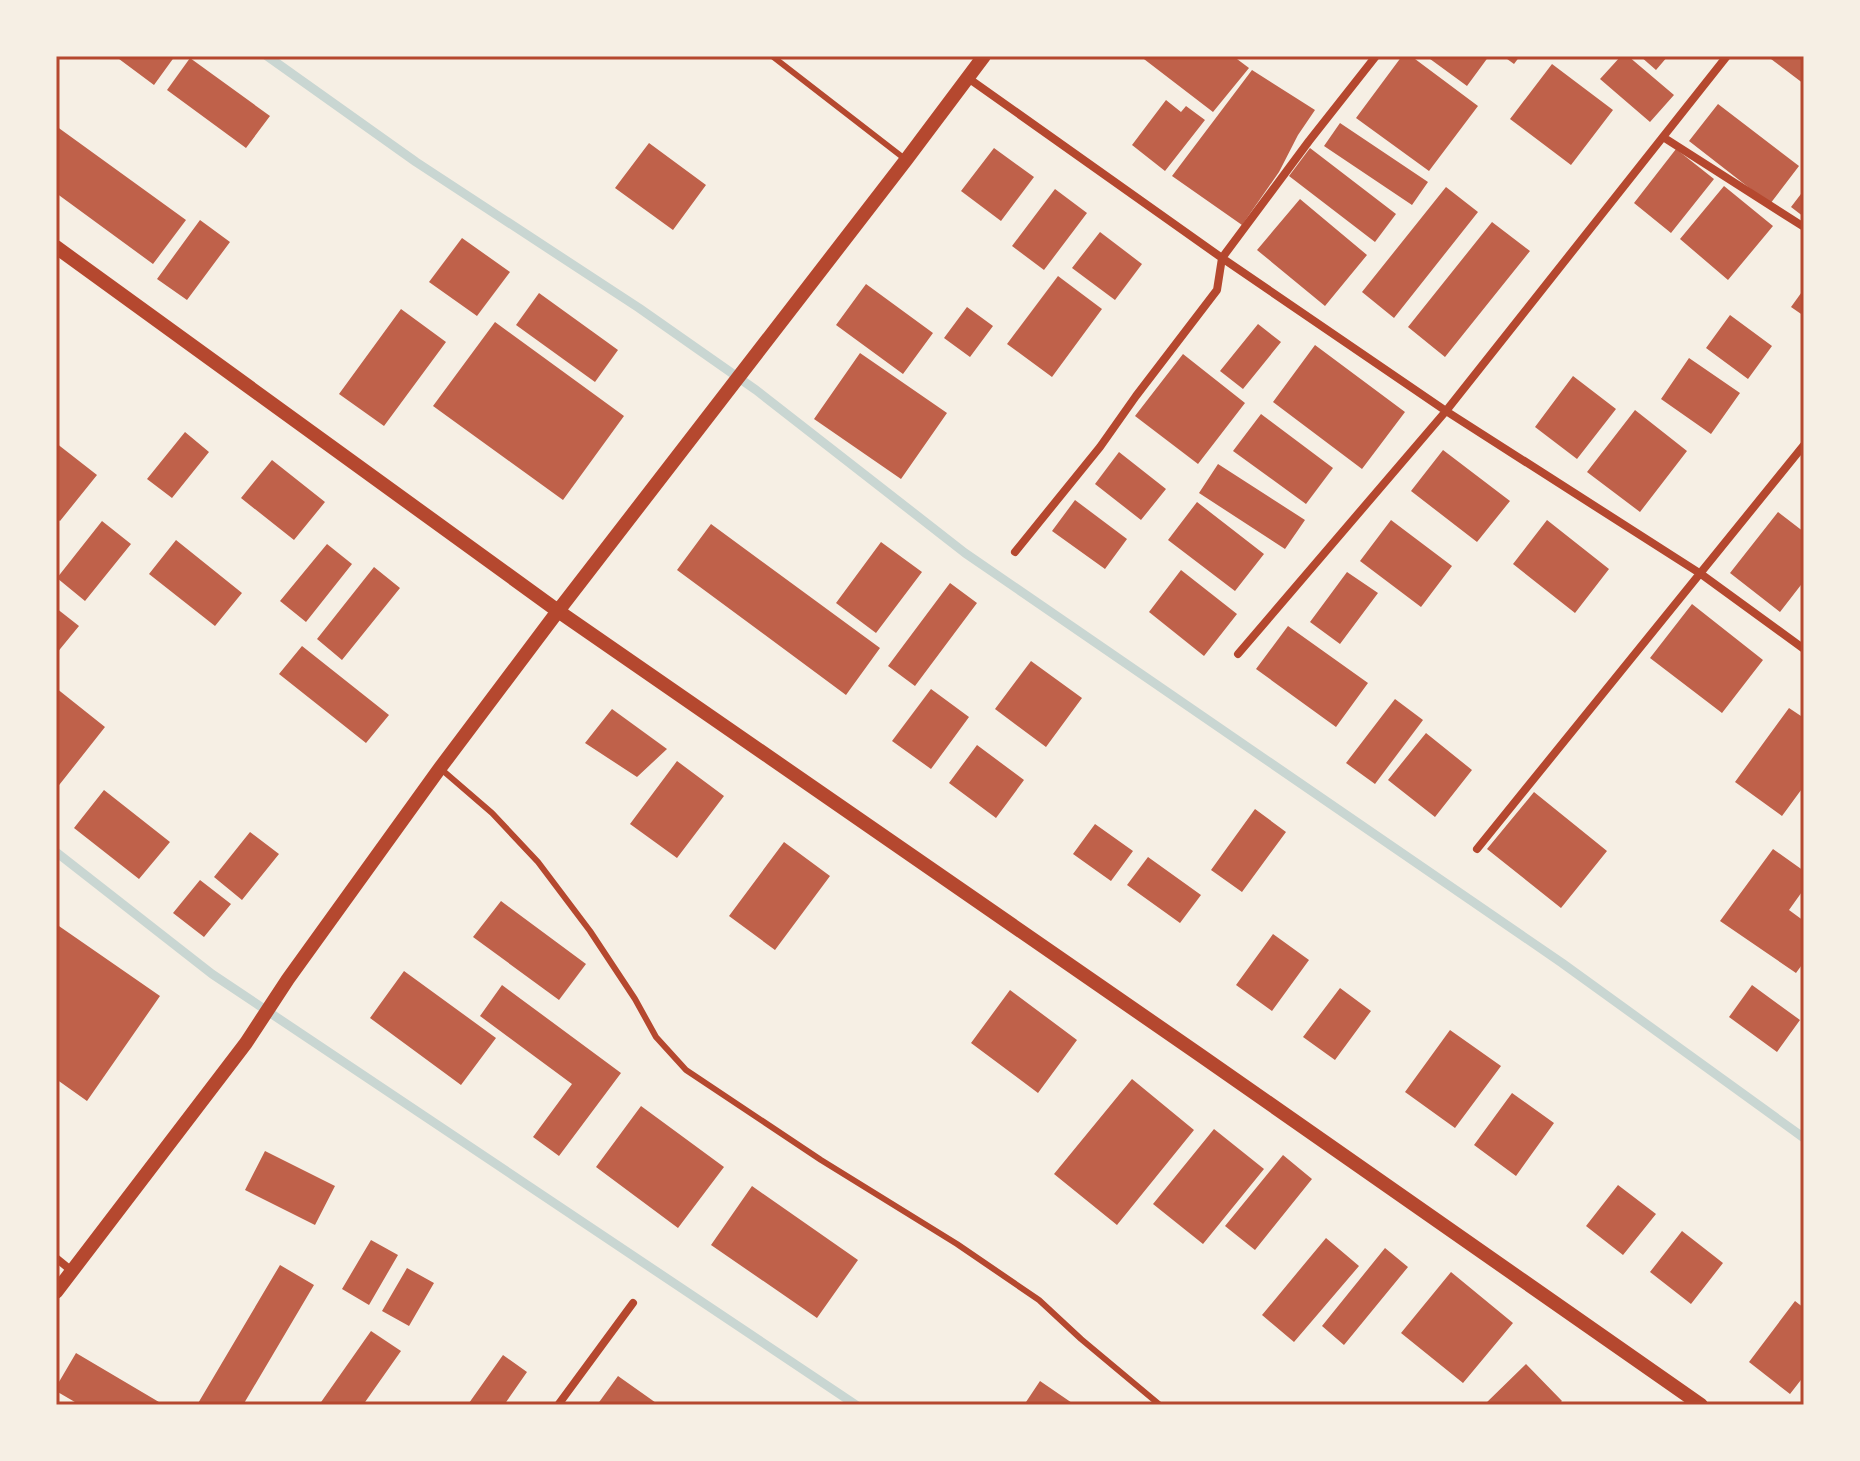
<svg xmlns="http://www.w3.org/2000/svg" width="1860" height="1461" viewBox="0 0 1860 1461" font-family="Manrope,sans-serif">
<rect width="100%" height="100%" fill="#f6efe4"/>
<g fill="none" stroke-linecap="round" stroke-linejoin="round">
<!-- stream -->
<path stroke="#c9d6d2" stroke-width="9" d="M 267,56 L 416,162 L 639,308 L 756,390 L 965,553 L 1562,963 L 1804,1138
M 56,852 L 212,974 L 856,1405"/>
</g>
<!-- building -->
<path fill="#bf614a" d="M 115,56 L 175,56 L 154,85 Z
M 1140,56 L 1233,56 L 1249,68 L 1213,112 Z
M 1402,56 L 1411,56 L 1478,106 L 1429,171 L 1356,118 Z
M 1426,56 L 1489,56 L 1467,86 Z
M 1503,56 L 1520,56 L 1514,64 Z
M 1621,56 L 1628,56 L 1674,95 L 1650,122 L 1600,79 Z
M 1640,56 L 1668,56 L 1656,70 Z
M 1767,56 L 1804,56 L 1804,84 Z
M 190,58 L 270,116 L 246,148 L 167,90 Z
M 1552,64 L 1613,110 L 1571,165 L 1510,119 Z
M 1252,70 L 1315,110 L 1298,135 L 1279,172 L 1242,225 L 1172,176 Z
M 1166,100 L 1181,112 L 1186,106 L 1205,120 L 1165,171 L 1132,145 Z
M 1718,104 L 1799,166 L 1770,204 L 1689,141 Z
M 1340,123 L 1428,182 L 1412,205 L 1324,146 Z
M 56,126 L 186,220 L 153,264 L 56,193 Z
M 649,143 L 706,185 L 673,230 L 615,188 Z
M 994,148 L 1034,177 L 1001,221 L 961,191 Z
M 1310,148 L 1396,214 L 1375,242 L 1289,176 Z
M 1676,149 L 1714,179 L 1671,233 L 1634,203 Z
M 1724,186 L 1773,226 L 1728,280 L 1680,239 Z
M 1446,187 L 1478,212 L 1394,318 L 1362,292 Z
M 1055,189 L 1087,213 L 1044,270 L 1012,246 Z
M 1804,190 L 1804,217 L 1791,207 Z
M 1300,199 L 1367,255 L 1325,306 L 1257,250 Z
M 200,220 L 230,242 L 187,300 L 157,279 Z
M 1492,222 L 1530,251 L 1445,357 L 1408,327 Z
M 1100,232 L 1142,264 L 1115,300 L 1072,268 Z
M 462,238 L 510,272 L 477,316 L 429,282 Z
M 1058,276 L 1102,309 L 1052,377 L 1007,344 Z
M 866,284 L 933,333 L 903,374 L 836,325 Z
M 1804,289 L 1804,316 L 1791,307 Z
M 539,293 L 618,350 L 595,382 L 516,325 Z
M 967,307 L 993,326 L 970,357 L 944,338 Z
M 401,309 L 446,342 L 384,426 L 339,394 Z
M 1730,315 L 1772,346 L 1748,379 L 1706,348 Z
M 495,322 L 624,416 L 563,500 L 433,406 Z
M 1258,324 L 1281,342 L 1243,389 L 1220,371 Z
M 1315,345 L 1405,412 L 1362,469 L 1273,402 Z
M 860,353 L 947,413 L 901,479 L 814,419 Z
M 1183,354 L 1245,403 L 1198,464 L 1135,416 Z
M 1689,358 L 1740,393 L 1711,434 L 1661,399 Z
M 1573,376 L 1616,409 L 1577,459 L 1535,427 Z
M 1635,410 L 1687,451 L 1640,512 L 1587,472 Z
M 1261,414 L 1333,468 L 1306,504 L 1233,451 Z
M 185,432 L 209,452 L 172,498 L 147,479 Z
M 56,443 L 97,475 L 60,521 L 56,518 Z
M 1443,450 L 1510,501 L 1477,542 L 1411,491 Z
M 1119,452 L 1166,489 L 1141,520 L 1095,484 Z
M 272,460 L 325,502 L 294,540 L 241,498 Z
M 1218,464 L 1305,520 L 1285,549 L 1199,493 Z
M 1075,500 L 1127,539 L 1105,569 L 1052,531 Z
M 1197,502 L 1264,554 L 1235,591 L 1168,540 Z
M 1778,512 L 1804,532 L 1804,581 L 1780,612 L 1730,573 Z
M 1391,520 L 1452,566 L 1421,607 L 1360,561 Z
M 1547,520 L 1609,569 L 1575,613 L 1513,564 Z
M 102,521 L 131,544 L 85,601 L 57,578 Z
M 711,524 L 880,648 L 846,695 L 677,570 Z
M 176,540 L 242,593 L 215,626 L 149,574 Z
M 881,542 L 922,572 L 876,633 L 836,603 Z
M 327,544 L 352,564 L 306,622 L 280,601 Z
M 374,567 L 400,588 L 342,660 L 317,639 Z
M 1181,570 L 1237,614 L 1204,656 L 1149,612 Z
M 1347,572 L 1378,593 L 1340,644 L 1310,622 Z
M 950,583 L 977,603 L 915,686 L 888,666 Z
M 1692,604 L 1763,660 L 1722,713 L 1650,658 Z
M 56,608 L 79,626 L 56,654 Z
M 1288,626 L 1368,683 L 1336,727 L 1256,669 Z
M 302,646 L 389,715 L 366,743 L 279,674 Z
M 1031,661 L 1082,698 L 1046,747 L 995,709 Z
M 56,688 L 105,727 L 56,789 Z
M 931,689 L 969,717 L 931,769 L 892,741 Z
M 1395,699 L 1423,720 L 1375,784 L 1346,763 Z
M 1789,708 L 1804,718 L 1804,786 L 1782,816 L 1735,782 Z
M 612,709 L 667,749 L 637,777 L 585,743 Z
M 1426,733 L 1472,770 L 1435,817 L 1388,780 Z
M 977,745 L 1024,780 L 996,818 L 949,783 Z
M 677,761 L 724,796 L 677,858 L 630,824 Z
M 104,790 L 170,842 L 139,879 L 74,828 Z
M 1534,792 L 1607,851 L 1561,908 L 1487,849 Z
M 1255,809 L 1286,832 L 1242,892 L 1211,870 Z
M 1095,824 L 1133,851 L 1111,881 L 1073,854 Z
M 250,832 L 279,854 L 242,900 L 214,877 Z
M 784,842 L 830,876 L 775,950 L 729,916 Z
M 1773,849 L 1804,871 L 1804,889 L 1789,910 L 1804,921 L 1804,962 L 1796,973 L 1720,921 Z
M 1148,857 L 1201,895 L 1180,923 L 1127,885 Z
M 200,880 L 231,904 L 204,937 L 173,913 Z
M 501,901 L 586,964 L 559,1000 L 473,937 Z
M 56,924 L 160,996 L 87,1101 L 56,1079 Z
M 1273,934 L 1309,960 L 1272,1011 L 1236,985 Z
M 404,971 L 496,1038 L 461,1085 L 370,1018 Z
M 502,985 L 621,1073 L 559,1156 L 533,1137 L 572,1084 L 480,1016 Z
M 1752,985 L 1800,1020 L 1777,1052 L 1729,1017 Z
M 1340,988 L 1371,1011 L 1335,1060 L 1303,1037 Z
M 1010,990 L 1077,1040 L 1038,1093 L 971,1043 Z
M 1450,1030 L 1501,1066 L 1455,1128 L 1405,1092 Z
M 1132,1079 L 1194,1130 L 1117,1225 L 1054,1174 Z
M 1512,1093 L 1554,1123 L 1516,1176 L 1474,1145 Z
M 641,1106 L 724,1167 L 678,1228 L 596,1167 Z
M 1214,1129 L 1264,1169 L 1203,1244 L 1153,1204 Z
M 265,1151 L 335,1186 L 315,1225 L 245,1190 Z
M 1283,1155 L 1312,1179 L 1255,1250 L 1225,1226 Z
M 1618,1185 L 1656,1214 L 1623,1255 L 1586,1226 Z
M 752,1186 L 858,1260 L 817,1318 L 711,1245 Z
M 1682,1231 L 1723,1263 L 1691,1304 L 1650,1272 Z
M 1326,1238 L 1359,1266 L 1294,1342 L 1262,1315 Z
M 371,1240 L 398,1255 L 369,1305 L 342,1289 Z
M 1385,1248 L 1408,1267 L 1344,1345 L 1322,1326 Z
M 280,1265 L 314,1285 L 243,1405 L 197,1405 Z
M 407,1268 L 434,1283 L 409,1326 L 382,1311 Z
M 1451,1272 L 1513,1323 L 1463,1383 L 1401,1333 Z
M 1795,1301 L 1804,1308 L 1804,1376 L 1790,1394 L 1749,1362 Z
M 371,1331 L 401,1351 L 363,1405 L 319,1405 Z
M 76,1353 L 164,1405 L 80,1405 L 56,1391 L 56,1387 Z
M 503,1355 L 527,1372 L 504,1405 L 472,1405 L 469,1403 Z
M 1526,1364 L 1562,1401 L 1558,1405 L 1484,1405 Z
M 618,1376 L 659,1405 L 597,1405 Z
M 1040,1381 L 1075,1405 L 1024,1405 Z"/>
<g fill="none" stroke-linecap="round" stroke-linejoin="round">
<!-- service -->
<path stroke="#b5482f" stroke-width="6" d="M 772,56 L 905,159
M 441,769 L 492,813 L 538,862 L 590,931 L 635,999 L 656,1037 L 686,1070 L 821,1160 L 957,1244 L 1039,1300 L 1081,1339 L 1160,1405"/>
<!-- minor -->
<path stroke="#b5482f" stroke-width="8" d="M 968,78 L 1222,258 L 1446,411 L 1701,574 L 1804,649
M 1663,137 L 1804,227
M 1015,552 L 1100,447 L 1136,396 L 1217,290 L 1222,258 L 1309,141 L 1376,56
M 1238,654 L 1446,411 L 1727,56
M 1477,849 L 1804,445
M 56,1258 L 72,1271
M 558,1405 L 633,1303"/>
<!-- tertiary -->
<path stroke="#b5482f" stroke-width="14" d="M 56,247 L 558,611 L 1200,1055 L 1701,1405
M 56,1292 L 246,1043 L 288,979 L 440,768 L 558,611 L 906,160 L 984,56"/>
</g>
<!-- border -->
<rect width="1860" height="1461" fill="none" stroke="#f6efe4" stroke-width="116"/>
<rect x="58" y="58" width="1744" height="1345" fill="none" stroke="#b5482f" stroke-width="3"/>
</svg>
